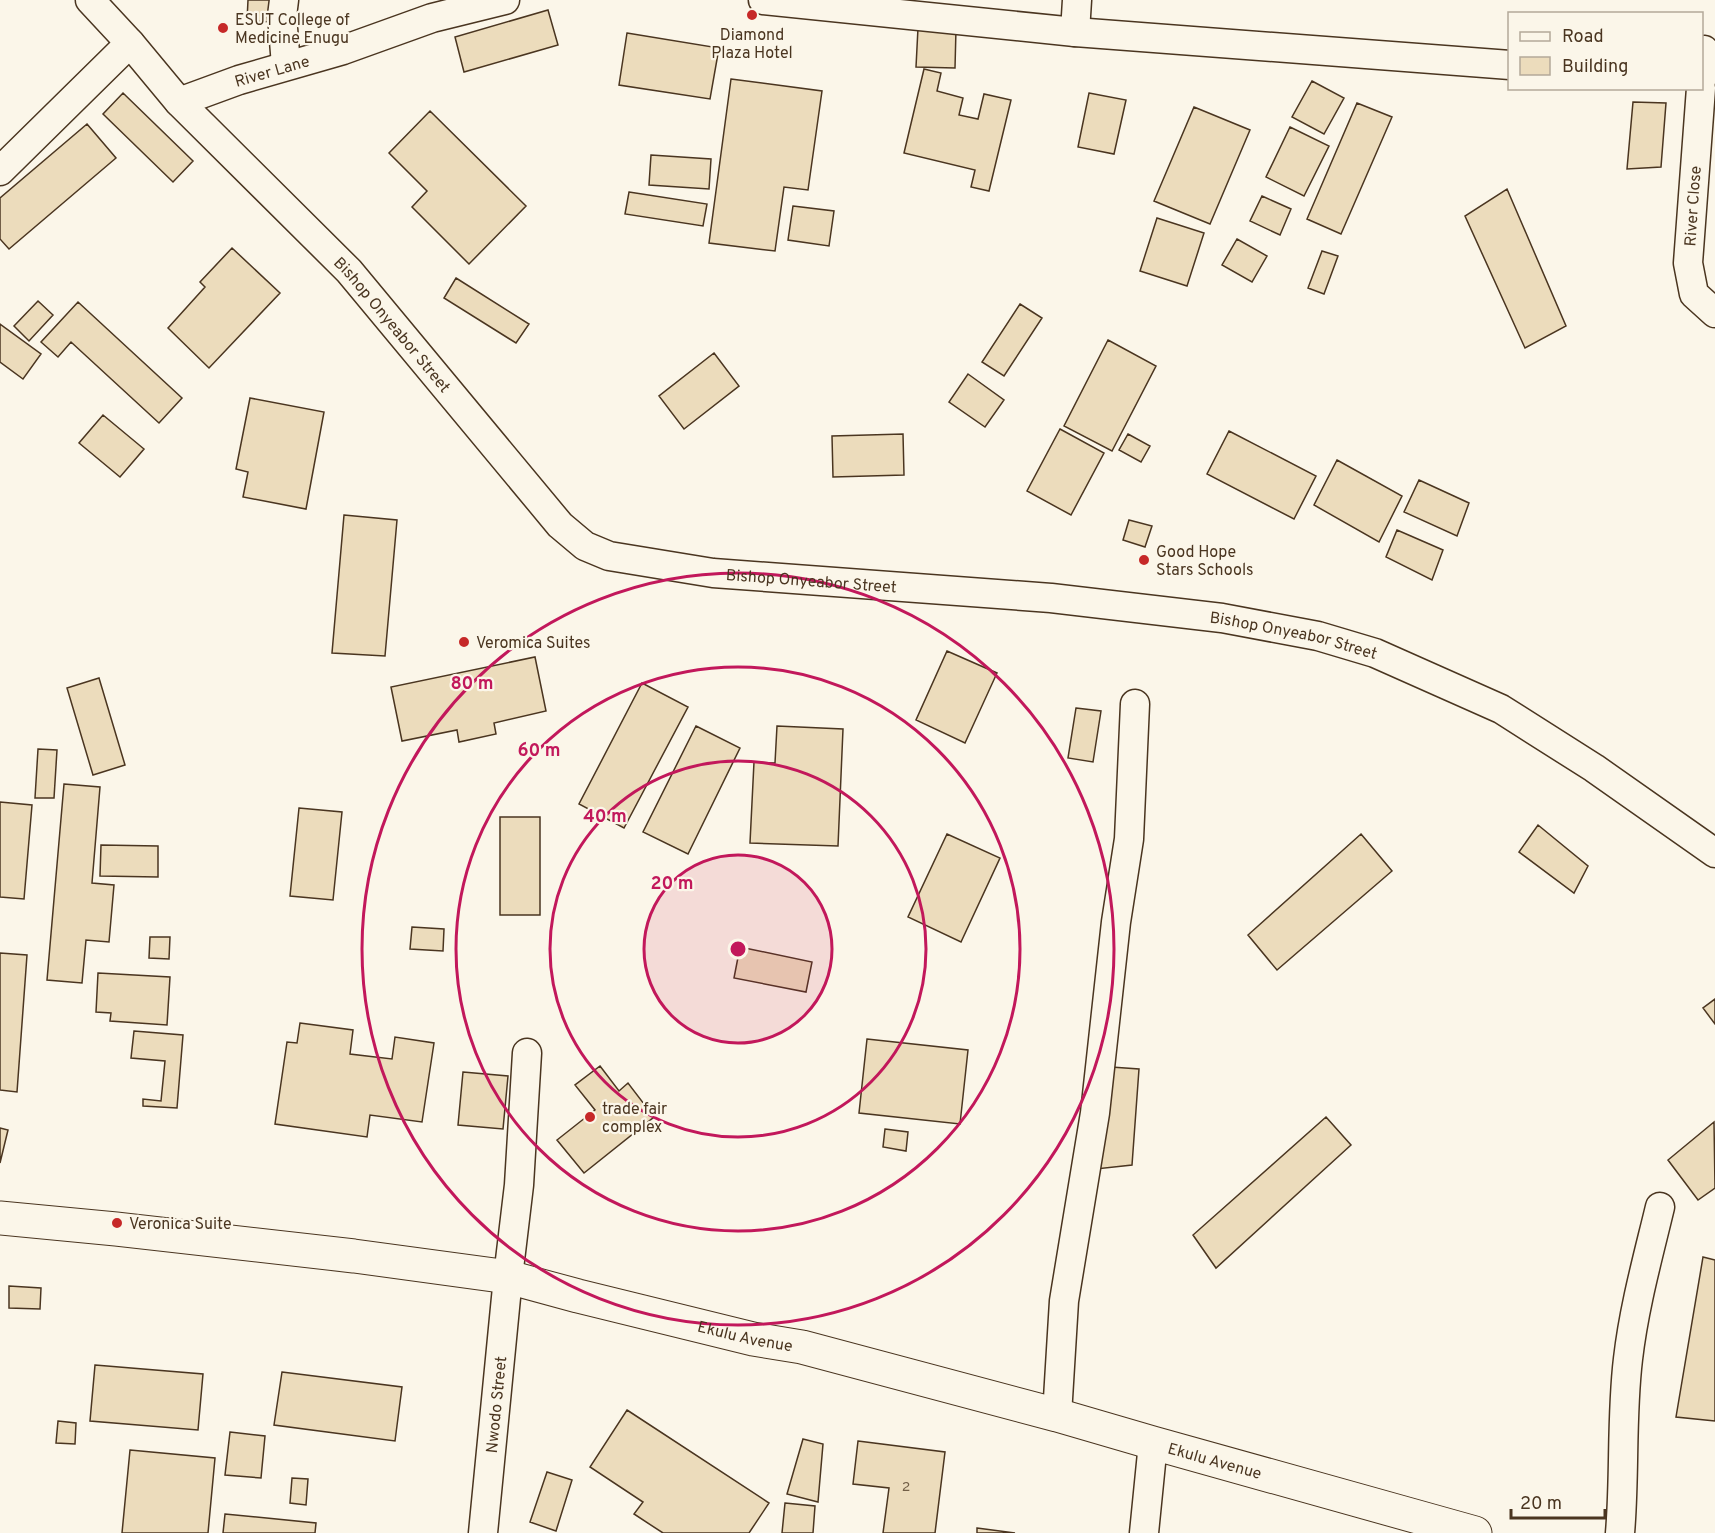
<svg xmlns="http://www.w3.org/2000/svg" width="1715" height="1533" viewBox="0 0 1715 1533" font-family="Overpass,sans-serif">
<rect width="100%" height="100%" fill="#fbf6e9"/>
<!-- building -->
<path fill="#ecdcbc" stroke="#4a3520" stroke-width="1.5" d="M 248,0 L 279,0 L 277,22 L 247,21 Z
M 548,10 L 558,45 L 464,72 L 455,37 Z
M 918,28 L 956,29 L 955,68 L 916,67 Z
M 627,33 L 719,48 L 710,99 L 619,85 Z
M 924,69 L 941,73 L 937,91 L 963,98 L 959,115 L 978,119 L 984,94 L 1011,100 L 989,191 L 971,187 L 975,170 L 904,153 Z
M 731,79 L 822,91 L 808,190 L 784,187 L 775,251 L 709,243 Z
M 1312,81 L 1344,98 L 1324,134 L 1292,117 Z
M 123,93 L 193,161 L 173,182 L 103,114 Z
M 1089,93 L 1126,100 L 1114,154 L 1078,147 Z
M 1633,102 L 1666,103 L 1661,167 L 1627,169 Z
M 1357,103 L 1392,117 L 1341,234 L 1307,219 Z
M 1194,107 L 1250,130 L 1210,224 L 1154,201 Z
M 430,111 L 526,206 L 469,264 L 412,207 L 427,191 L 389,153 Z
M 87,124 L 116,158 L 9,249 L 0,239 L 0,198 Z
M 1290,127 L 1329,146 L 1304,196 L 1266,177 Z
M 651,155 L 711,159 L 709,189 L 649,185 Z
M 1507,189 L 1566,326 L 1525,348 L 1465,216 Z
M 629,192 L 707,204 L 703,226 L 625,214 Z
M 1262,196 L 1291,209 L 1280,235 L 1250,221 Z
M 793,206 L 834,211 L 829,246 L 788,240 Z
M 1157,218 L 1204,233 L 1187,286 L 1140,271 Z
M 1237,239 L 1267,256 L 1252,282 L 1222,265 Z
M 232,248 L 280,293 L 209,368 L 168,328 L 205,287 L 200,282 Z
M 1322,251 L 1338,256 L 1324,294 L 1308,288 Z
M 456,278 L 529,324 L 516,343 L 444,298 Z
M 38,301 L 53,315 L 29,341 L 14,326 Z
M 78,302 L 182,398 L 159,423 L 71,342 L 58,357 L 41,342 Z
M 1020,304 L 1042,318 L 1004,376 L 982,362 Z
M 0,324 L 41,354 L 23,379 L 0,362 Z
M 1108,340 L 1156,366 L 1112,451 L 1064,426 Z
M 714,353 L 739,386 L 684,429 L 659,396 Z
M 968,374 L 1004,400 L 985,427 L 949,402 Z
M 250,398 L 324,412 L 306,509 L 243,497 L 248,472 L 236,469 Z
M 103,415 L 144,449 L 120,477 L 79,443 Z
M 1060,429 L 1104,453 L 1071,515 L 1027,491 Z
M 1229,431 L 1316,476 L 1294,519 L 1207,474 Z
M 903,434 L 904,475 L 833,477 L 832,436 Z
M 1128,434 L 1150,446 L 1141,462 L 1119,450 Z
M 1337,460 L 1402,496 L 1379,542 L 1314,505 Z
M 1419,480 L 1469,503 L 1457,536 L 1404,512 Z
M 344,515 L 397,520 L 385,656 L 332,653 Z
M 1129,520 L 1152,526 L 1145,547 L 1123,540 Z
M 1397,530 L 1443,550 L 1432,580 L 1386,557 Z
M 947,651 L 997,673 L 965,743 L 916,720 Z
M 535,657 L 546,711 L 494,723 L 496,734 L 459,742 L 457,730 L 402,741 L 391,687 Z
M 99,678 L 125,765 L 93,775 L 67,688 Z
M 642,683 L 688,707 L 624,828 L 579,804 Z
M 1076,708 L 1101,711 L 1093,762 L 1068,758 Z
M 696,726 L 740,748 L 688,854 L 643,832 Z
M 777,726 L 843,729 L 838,846 L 750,843 L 754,762 L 775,763 Z
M 38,749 L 57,750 L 54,798 L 35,798 Z
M 64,784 L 100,787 L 92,883 L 114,885 L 109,942 L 86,940 L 82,983 L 47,980 Z
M 0,802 L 32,805 L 24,899 L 0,897 Z
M 299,808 L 342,812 L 333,900 L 290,896 Z
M 500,817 L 540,817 L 540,915 L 500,915 Z
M 1538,825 L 1588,866 L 1574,893 L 1519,852 Z
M 947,834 L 1000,858 L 961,942 L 908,917 Z
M 1361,834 L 1392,871 L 1277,970 L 1248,935 Z
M 101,845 L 158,846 L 158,877 L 100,876 Z
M 412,927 L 444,929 L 443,951 L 410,949 Z
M 150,937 L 170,937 L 169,959 L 149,958 Z
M 740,947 L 812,962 L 806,992 L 734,978 Z
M 0,953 L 27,955 L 17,1092 L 0,1090 Z
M 98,973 L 170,977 L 167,1025 L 110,1021 L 111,1013 L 96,1012 Z
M 1715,999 L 1715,1024 L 1703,1008 Z
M 300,1023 L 353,1030 L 350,1054 L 392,1059 L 395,1037 L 434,1043 L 422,1122 L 370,1115 L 367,1137 L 275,1124 L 287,1042 L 297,1043 Z
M 134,1031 L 183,1035 L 177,1108 L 143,1106 L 143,1099 L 161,1101 L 165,1061 L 131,1058 Z
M 867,1039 L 968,1050 L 960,1124 L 859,1113 Z
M 600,1066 L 619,1091 L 628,1083 L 654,1117 L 584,1173 L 557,1140 L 595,1110 L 575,1085 Z
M 1111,1067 L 1139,1069 L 1132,1165 L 1096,1169 Z
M 463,1072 L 508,1076 L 503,1129 L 458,1125 Z
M 1326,1117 L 1351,1145 L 1216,1268 L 1193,1235 Z
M 1714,1122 L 1715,1188 L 1698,1200 L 1668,1160 Z
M 0,1128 L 8,1130 L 0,1163 Z
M 885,1129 L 908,1132 L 906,1151 L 883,1147 Z
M 1703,1257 L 1715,1260 L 1715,1421 L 1676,1417 Z
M 9,1286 L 41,1288 L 40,1309 L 9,1308 Z
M 95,1365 L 203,1374 L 198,1430 L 90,1421 Z
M 282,1372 L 402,1387 L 395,1441 L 274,1425 Z
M 627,1410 L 769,1503 L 749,1533 L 663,1533 L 634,1514 L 643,1502 L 590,1467 Z
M 58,1421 L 76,1423 L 75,1444 L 56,1443 Z
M 230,1432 L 265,1436 L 261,1478 L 225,1475 Z
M 803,1439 L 823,1444 L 818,1502 L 787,1494 Z
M 858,1441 L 945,1452 L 935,1533 L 883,1533 L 889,1488 L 853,1484 Z
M 130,1450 L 215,1458 L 208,1533 L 122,1533 Z
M 547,1472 L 572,1480 L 556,1531 L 530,1522 Z
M 292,1478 L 308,1479 L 306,1505 L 290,1503 Z
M 785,1503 L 815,1506 L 813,1533 L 782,1533 Z
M 225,1514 L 316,1523 L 315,1533 L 223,1533 Z
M 977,1528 L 1015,1533 L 977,1533 Z"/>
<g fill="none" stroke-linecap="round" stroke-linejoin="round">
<!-- minor casing -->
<g stroke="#4a3520" stroke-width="31">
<g id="minor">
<path id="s1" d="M 90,0 L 130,43 L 179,102 L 349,271 L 560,525 L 585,546 L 609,556 L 713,573 L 1051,598 L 1222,618 L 1318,636 L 1375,653 L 1501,709 L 1594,768 L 1715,853"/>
<path d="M 284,0 L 282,16 L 286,65"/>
<path d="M 763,0 L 1075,32 L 1510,65"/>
<path d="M 1075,32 L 1077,0"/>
<path d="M 1702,78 L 1704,50"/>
<path d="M 1701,88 L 1688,263 L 1694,294 L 1715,313"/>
<path id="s2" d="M 179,102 L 239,80 L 343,50 L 432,18 L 505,0"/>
<path d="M 0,171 L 130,43"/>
<path d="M 1057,1415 L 1064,1301 L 1095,1113 L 1116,922 L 1129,839 L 1135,704"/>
<path id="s3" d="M 483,1533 L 508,1277 L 519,1185 L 527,1053"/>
<path d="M 1144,1533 L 1153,1443"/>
<path d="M 1620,1533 C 1625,1475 1621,1417 1628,1359 C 1634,1307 1648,1257 1660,1207"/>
</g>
</g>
<!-- secondary casing -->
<g stroke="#4a3520" stroke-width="35">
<g id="secondary">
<path id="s4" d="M 0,1218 L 116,1229 L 354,1256 L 508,1277 L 578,1296 L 753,1339 L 802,1347 L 1057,1415 L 1153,1443 L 1475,1533"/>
</g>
</g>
<!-- minor -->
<use href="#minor" stroke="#fbf6e9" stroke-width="28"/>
<!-- secondary -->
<use href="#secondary" stroke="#fbf6e9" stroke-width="33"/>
</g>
<!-- distance rings -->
<circle cx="738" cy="949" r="94" fill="#c2185b" fill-opacity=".12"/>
<g fill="none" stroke="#c2185b" stroke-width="3">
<circle cx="738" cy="949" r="94"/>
<circle cx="738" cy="949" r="188"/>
<circle cx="738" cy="949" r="282"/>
<circle cx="738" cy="949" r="376"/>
</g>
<!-- markers -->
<g fill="#c62828" stroke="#fbf6e9" stroke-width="2">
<circle cx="752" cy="15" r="6"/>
<circle cx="223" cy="28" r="6"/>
<circle cx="1144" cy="560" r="6"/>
<circle cx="464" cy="642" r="6"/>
<circle cx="590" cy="1117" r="6"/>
<circle cx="117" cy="1223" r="6"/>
</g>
<g text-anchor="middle" stroke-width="4.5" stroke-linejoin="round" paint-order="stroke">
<!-- number labels -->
<g font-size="14" fill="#725f47">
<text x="906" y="1491">2</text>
</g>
<!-- poi labels -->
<g font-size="16" fill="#4a3520" stroke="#fbf6e9" text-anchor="start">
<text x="235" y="25">ESUT College of<tspan x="235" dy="18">Medicine Enugu</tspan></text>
<text x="752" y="40" text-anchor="middle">Diamond<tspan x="752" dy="18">Plaza Hotel</tspan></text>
<text x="1156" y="557">Good Hope<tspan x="1156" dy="18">Stars Schools</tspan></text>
<text x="476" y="648">Veromica Suites</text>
<text x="602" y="1114">trade fair<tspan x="602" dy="18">complex</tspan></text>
<text x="129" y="1229">Veronica Suite</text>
</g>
<!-- street labels -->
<g font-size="16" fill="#4a3520" stroke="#fbf6e9">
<text dy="6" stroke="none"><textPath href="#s2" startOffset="98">River Lane</textPath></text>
<text transform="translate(1692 206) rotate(-86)" y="6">River Close</text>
<text dy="6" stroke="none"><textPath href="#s1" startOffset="444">Bishop Onyeabor Street</textPath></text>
<text dy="6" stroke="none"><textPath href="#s1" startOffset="968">Bishop Onyeabor Street</textPath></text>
<text dy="6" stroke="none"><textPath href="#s1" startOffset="1454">Bishop Onyeabor Street</textPath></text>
<text dy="6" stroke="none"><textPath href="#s4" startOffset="756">Ekulu Avenue</textPath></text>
<text dy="6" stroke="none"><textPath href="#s3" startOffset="129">Nwodo Street</textPath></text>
<text dy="6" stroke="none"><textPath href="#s4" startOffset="1242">Ekulu Avenue</textPath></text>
</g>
</g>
<circle cx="738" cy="949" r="9" fill="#c2185b" stroke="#fbf6e9" stroke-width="3"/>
<g font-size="18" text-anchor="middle" font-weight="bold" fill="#c2185b" stroke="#fbf6e9" stroke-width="4.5" stroke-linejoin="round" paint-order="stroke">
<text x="472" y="689">80 m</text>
<text x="539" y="756">60 m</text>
<text x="605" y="822">40 m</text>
<text x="672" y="889">20 m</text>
</g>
<!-- legend -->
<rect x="1508" y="12" width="195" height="78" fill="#fbf6e9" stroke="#b4a999" stroke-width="1.5"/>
<rect x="1520" y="32" width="30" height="9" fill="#fbf6e9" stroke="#b4a999" stroke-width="1.5"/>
<text x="1562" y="42" font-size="18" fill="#4a3520">Road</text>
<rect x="1520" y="57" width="30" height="18" fill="#ecdcbc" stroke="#b4a999" stroke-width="1.5"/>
<text x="1562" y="72" font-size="18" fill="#4a3520">Building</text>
<!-- scale -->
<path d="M1511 1509v9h94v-9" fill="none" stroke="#4a3520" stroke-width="3"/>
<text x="1520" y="1509" font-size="18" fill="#4a3520" stroke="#fbf6e9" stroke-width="4.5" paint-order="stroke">20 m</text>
</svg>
